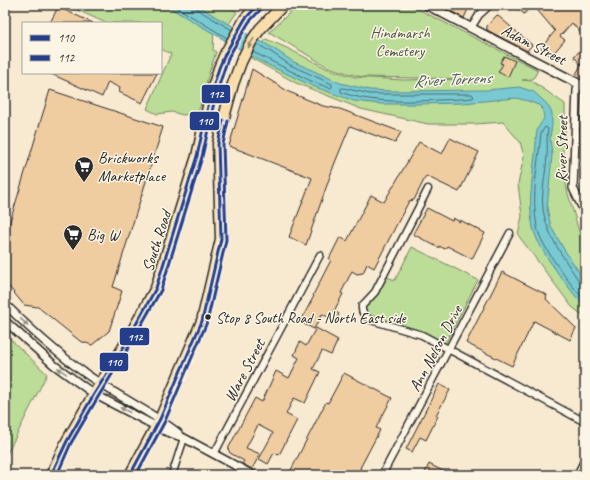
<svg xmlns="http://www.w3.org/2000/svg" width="590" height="480" viewBox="0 0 590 480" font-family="Caveat,sans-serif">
<rect width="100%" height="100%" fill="#f8e9d1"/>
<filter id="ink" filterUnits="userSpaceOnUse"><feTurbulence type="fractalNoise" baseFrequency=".025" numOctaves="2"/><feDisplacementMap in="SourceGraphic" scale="8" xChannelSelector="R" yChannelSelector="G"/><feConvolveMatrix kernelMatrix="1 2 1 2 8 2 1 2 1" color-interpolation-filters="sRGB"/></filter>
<g filter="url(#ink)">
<!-- built -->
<path fill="#f2dcc0" d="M 580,84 L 585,87 L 585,213 L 573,188 Z"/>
<!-- green -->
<path fill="#bbdd97" stroke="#738461" d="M 66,5 L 227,5 L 237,12 L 224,31 L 214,32 L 213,50 L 216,52 L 209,73 L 200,107 L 197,113 L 183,115 L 172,112 L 157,114 L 147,109 L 171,54 L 161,49 L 161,23 L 106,23 Z
M 298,5 L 410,5 L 538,70 L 533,79 L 522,80 L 532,81 L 565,104 L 565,133 L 562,161 L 567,190 L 581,238 L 585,245 L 585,317 L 572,307 L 518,235 L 522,216 L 518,184 L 524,156 L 520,142 L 503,122 L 475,124 L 428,124 L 361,109 L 296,83 L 251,58 L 255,51 L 258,51 L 266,39 L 287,48 L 328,69 L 355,77 L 403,80 L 469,79 L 362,77 L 347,73 L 328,67 L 269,32 Z
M 412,247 L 478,280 L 445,344 L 371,317 L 365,312 L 364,308 L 368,302 L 374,299 L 387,277 L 395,280 Z
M 5,334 L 47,374 L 5,458 Z"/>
<!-- water -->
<path fill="#78c9d2" stroke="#598a8f" d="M 165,5 L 198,5 L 216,17 L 273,48 L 292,61 L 340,83 L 370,90 L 392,91 L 487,90 L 519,87 L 534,92 L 547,104 L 552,113 L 552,125 L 550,137 L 552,155 L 547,208 L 551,227 L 565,251 L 585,281 L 585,307 C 570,290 538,250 533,228 C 527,200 534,172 536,143 C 536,140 536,135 537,131 C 542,117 547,123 541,106 L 528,101 L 516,98 L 463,103 L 417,104 L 380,104 L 354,101 L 312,86 L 262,62 Z"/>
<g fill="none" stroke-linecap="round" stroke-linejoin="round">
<!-- shore -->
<path stroke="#4a6a6e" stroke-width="1" d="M 173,5 L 227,38
M 196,5 L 198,10 L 232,30
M 253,52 L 313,82 L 330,88 L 332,87 L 332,84 L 290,65 L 271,52 L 257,44
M 343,88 L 370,94 L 472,94 L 474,97 L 472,98 L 463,99 C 425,100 377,106 341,92 L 341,89 Z
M 585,283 L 582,283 L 579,281 C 564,258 547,236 543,209 C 541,192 546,173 547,156 C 548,147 546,138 548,129 L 545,127 L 541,133 C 538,164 531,196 537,227 C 541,247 571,285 585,301"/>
</g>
<!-- building -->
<path fill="#f0cca1" stroke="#2b2b2b" d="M 439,5 L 470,5 L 464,18 Z
M 514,5 L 532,5 L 524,14 Z
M 533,5 L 585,5 L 585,38 L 572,23 L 560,36 L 565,40 L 551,56 L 541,48 L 555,31 Z
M 58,7 L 93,23 L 50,23 Z
M 497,15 L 532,45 L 527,51 L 487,30 L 487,26 Z
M 585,47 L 585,79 L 576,74 L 581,65 L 574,56 Z
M 504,56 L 515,61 L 508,77 L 498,72 L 503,64 L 500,63 Z
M 252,69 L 289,92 L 323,106 L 340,109 L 401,132 L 395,143 L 350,126 L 334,165 L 306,245 L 289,237 L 312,178 L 229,146 Z
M 49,73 L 157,73 L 142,103 L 119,92 L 120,88 L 108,82 L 102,97 Z
M 50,90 L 163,127 L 113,287 L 122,291 L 109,331 L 92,345 L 80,341 L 38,307 L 24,305 L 5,282 L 5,238 Z
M 450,138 L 479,152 L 459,192 L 426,176 L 414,200 L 409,201 L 374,268 L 367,264 L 363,273 L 357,274 L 352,271 L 341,293 L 343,294 L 334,311 L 339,314 L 336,321 L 322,314 L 314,329 L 300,322 L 314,296 L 313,295 L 331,260 L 329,259 L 340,237 L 347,241 L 371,195 L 384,202 L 419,142 L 442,154 Z
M 427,208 L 452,221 L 453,218 L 460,222 L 460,220 L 485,233 L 472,259 L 447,246 L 445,249 L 439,246 L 439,248 L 413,234 Z
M 502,272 L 547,295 L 546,299 L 576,328 L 570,340 L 534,321 L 512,366 L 466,343 Z
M 316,328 L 338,340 L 331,355 L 322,351 L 313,369 L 320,372 L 305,403 L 294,398 L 286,414 L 297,420 L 279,455 L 274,453 L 268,464 L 259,459 L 273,433 L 258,425 L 246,448 L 260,454 L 252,469 L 242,464 L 244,461 L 230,453 L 228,449 L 255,398 L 262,402 L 276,371 L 289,378 L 299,358 L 294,355 L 300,342 L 306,346 Z
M 344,373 L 392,398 L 376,428 L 380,430 L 360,468 L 361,468 L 358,475 L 296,475 L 290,472 L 326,402 L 328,403 Z
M 439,384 L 450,390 L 436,415 L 438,416 L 426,440 L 420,437 L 412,452 L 406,449 Z
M 429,464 L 451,475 L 424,475 Z"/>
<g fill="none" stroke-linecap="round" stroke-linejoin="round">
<!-- minor casing -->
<g stroke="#2b2b2b" stroke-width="9">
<path id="minor" d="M 471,28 L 479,15 L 490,5
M 428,189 L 375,292 L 362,306 C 361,313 365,317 371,320 L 422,335 L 585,422
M 214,454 L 320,255
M 172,475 L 184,438
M 382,475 L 510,233
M 577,475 L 585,459"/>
</g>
<!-- tertiary casing -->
<g stroke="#2b2b2b" stroke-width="10">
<path id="tertiary" d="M 580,84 L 577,90 L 573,188 L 585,213
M 5,304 C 35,334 65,361 101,384 C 127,401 154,414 178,433
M 5,321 L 54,365 L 94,394 L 165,431 L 184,438 L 253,475"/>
</g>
<!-- secondary casing -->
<g stroke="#2b2b2b" stroke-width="11">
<path id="secondary" d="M 427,5 L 585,87"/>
</g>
<!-- trunk casing -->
<g stroke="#2b2b2b" stroke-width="13">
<path id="trunk" d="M 51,475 L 67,441 L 94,394 L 123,348 L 156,288 L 197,156 L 210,97 L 219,68 L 225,54 L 245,19 L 258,5
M 130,475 L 160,419 L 202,321 L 221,239 L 218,144 L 223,121 L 233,84 L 241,62 L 251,42 L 260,29 L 283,5"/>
</g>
<!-- minor -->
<use href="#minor" stroke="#fcf5e5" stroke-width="6"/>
<!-- tertiary -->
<use href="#tertiary" stroke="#fcf5e5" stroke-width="7"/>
<!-- secondary -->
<use href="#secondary" stroke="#fcf5e5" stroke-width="8"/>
<!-- trunk -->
<use href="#trunk" stroke="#f9deab" stroke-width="10"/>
<!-- bus-1 casing -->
<g stroke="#fcf5e5" stroke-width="6">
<path id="bus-1" d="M 51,475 L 67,441 L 94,394 L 123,348 L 156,288 L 197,156 L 210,97 L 219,68 L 225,54 L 245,19 L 258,5
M 130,475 L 160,419 L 202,321 L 221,239 L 218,144 L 223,120"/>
</g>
<!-- bus-2 casing -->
<g stroke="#fcf5e5" stroke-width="6">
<path id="bus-2" d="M 57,475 L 71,443 L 98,397 L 127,350 L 161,290 L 202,157 L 215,98 L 224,70 L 229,56 L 249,22 L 262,8
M 136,475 L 165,421 L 207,322 L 226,240 L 223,144 L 228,121"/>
</g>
<!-- bus-1 -->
<use href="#bus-1" stroke="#243e8c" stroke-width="3"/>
<!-- bus-2 -->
<use href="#bus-2" stroke="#243e8c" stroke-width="3"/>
</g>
<!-- one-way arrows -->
<defs><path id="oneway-solid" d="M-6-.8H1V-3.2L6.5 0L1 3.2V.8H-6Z"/></defs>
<use fill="#92846b" href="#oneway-solid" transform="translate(251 43) rotate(120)"/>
<g fill="#949088">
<use href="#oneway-solid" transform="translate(24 322) rotate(44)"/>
<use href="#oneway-solid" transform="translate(62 371) rotate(-145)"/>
<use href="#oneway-solid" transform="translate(125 410) rotate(-152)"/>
</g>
</g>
<!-- icons -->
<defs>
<g id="supermarket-pin" transform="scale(1)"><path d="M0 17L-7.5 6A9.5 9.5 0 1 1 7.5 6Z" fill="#2b2b2b" stroke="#fcf5e5"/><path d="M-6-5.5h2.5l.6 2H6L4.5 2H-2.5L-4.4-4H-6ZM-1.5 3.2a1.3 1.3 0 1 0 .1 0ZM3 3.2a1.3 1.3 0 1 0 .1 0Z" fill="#fff"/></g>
</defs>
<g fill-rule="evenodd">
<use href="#supermarket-pin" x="84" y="166"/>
<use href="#supermarket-pin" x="73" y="234"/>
</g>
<!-- markers -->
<circle fill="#2b2b2b" stroke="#fcf5e5" stroke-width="1.5" cx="208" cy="317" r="3.5"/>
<g text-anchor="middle" stroke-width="3" stroke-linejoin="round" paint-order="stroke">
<!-- bus labels -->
<g font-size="15" fill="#2b2b2b" stroke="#fcf5e5" text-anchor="start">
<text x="216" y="323">Stop 8 South Road - North East side</text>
</g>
<!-- park labels -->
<g font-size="16" fill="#4f5846" stroke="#fcf5e5">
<text x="400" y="38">Hindmarsh<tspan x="400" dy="18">Cemetery</tspan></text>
</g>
<!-- street labels -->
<g font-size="16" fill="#2b2b2b" stroke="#fcf5e5">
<text transform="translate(534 44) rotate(27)" y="6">Adam Street</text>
<text transform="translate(561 149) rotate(-89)" y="6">River Street</text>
<text transform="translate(156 241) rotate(-72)" y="6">South Road</text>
<text transform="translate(435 348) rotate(-62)" y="6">Ann Nelson Drive</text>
<text transform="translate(244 370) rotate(-62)" y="6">Ware Street</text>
</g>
<!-- poi labels -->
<g font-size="16" fill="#2b2b2b" stroke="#fcf5e5" text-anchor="start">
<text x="98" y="163">Brickworks<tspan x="98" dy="18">Marketplace</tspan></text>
<text x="87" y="240">Big W</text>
</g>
<!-- water labels -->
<g font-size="17" font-style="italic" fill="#425a5d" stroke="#fcf5e5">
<text transform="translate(452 79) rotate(-3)" y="6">River Torrens</text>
</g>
</g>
<g stroke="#fcf5e5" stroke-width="1.5">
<rect x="201" y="84" width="30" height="20" rx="4" fill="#243e8c"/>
<rect x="189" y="111" width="31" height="20" rx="4" fill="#243e8c"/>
<rect x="119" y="327" width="31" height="19" rx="4" fill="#243e8c"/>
<rect x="99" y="352" width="30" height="20" rx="4" fill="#243e8c"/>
</g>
<g font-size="11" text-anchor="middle" font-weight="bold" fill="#fff">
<text x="216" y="98">112</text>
<text x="205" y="125">110</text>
<text x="135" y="341">112</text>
<text x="114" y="366">110</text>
</g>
<!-- margin -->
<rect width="590" height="480" fill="none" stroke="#fcf5e5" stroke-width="20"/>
<rect x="10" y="10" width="570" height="460" fill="none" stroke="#2b2b2b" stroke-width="1.5" filter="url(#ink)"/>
<!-- legend -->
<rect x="22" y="22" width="140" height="52" fill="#fcf5e5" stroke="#a8a49b"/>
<rect x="30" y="35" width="20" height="6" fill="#243e8c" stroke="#a8a49b"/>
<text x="58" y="42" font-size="12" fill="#2b2b2b">110</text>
<rect x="30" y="55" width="20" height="6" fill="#243e8c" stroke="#a8a49b"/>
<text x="58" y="62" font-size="12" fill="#2b2b2b">112</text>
</svg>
